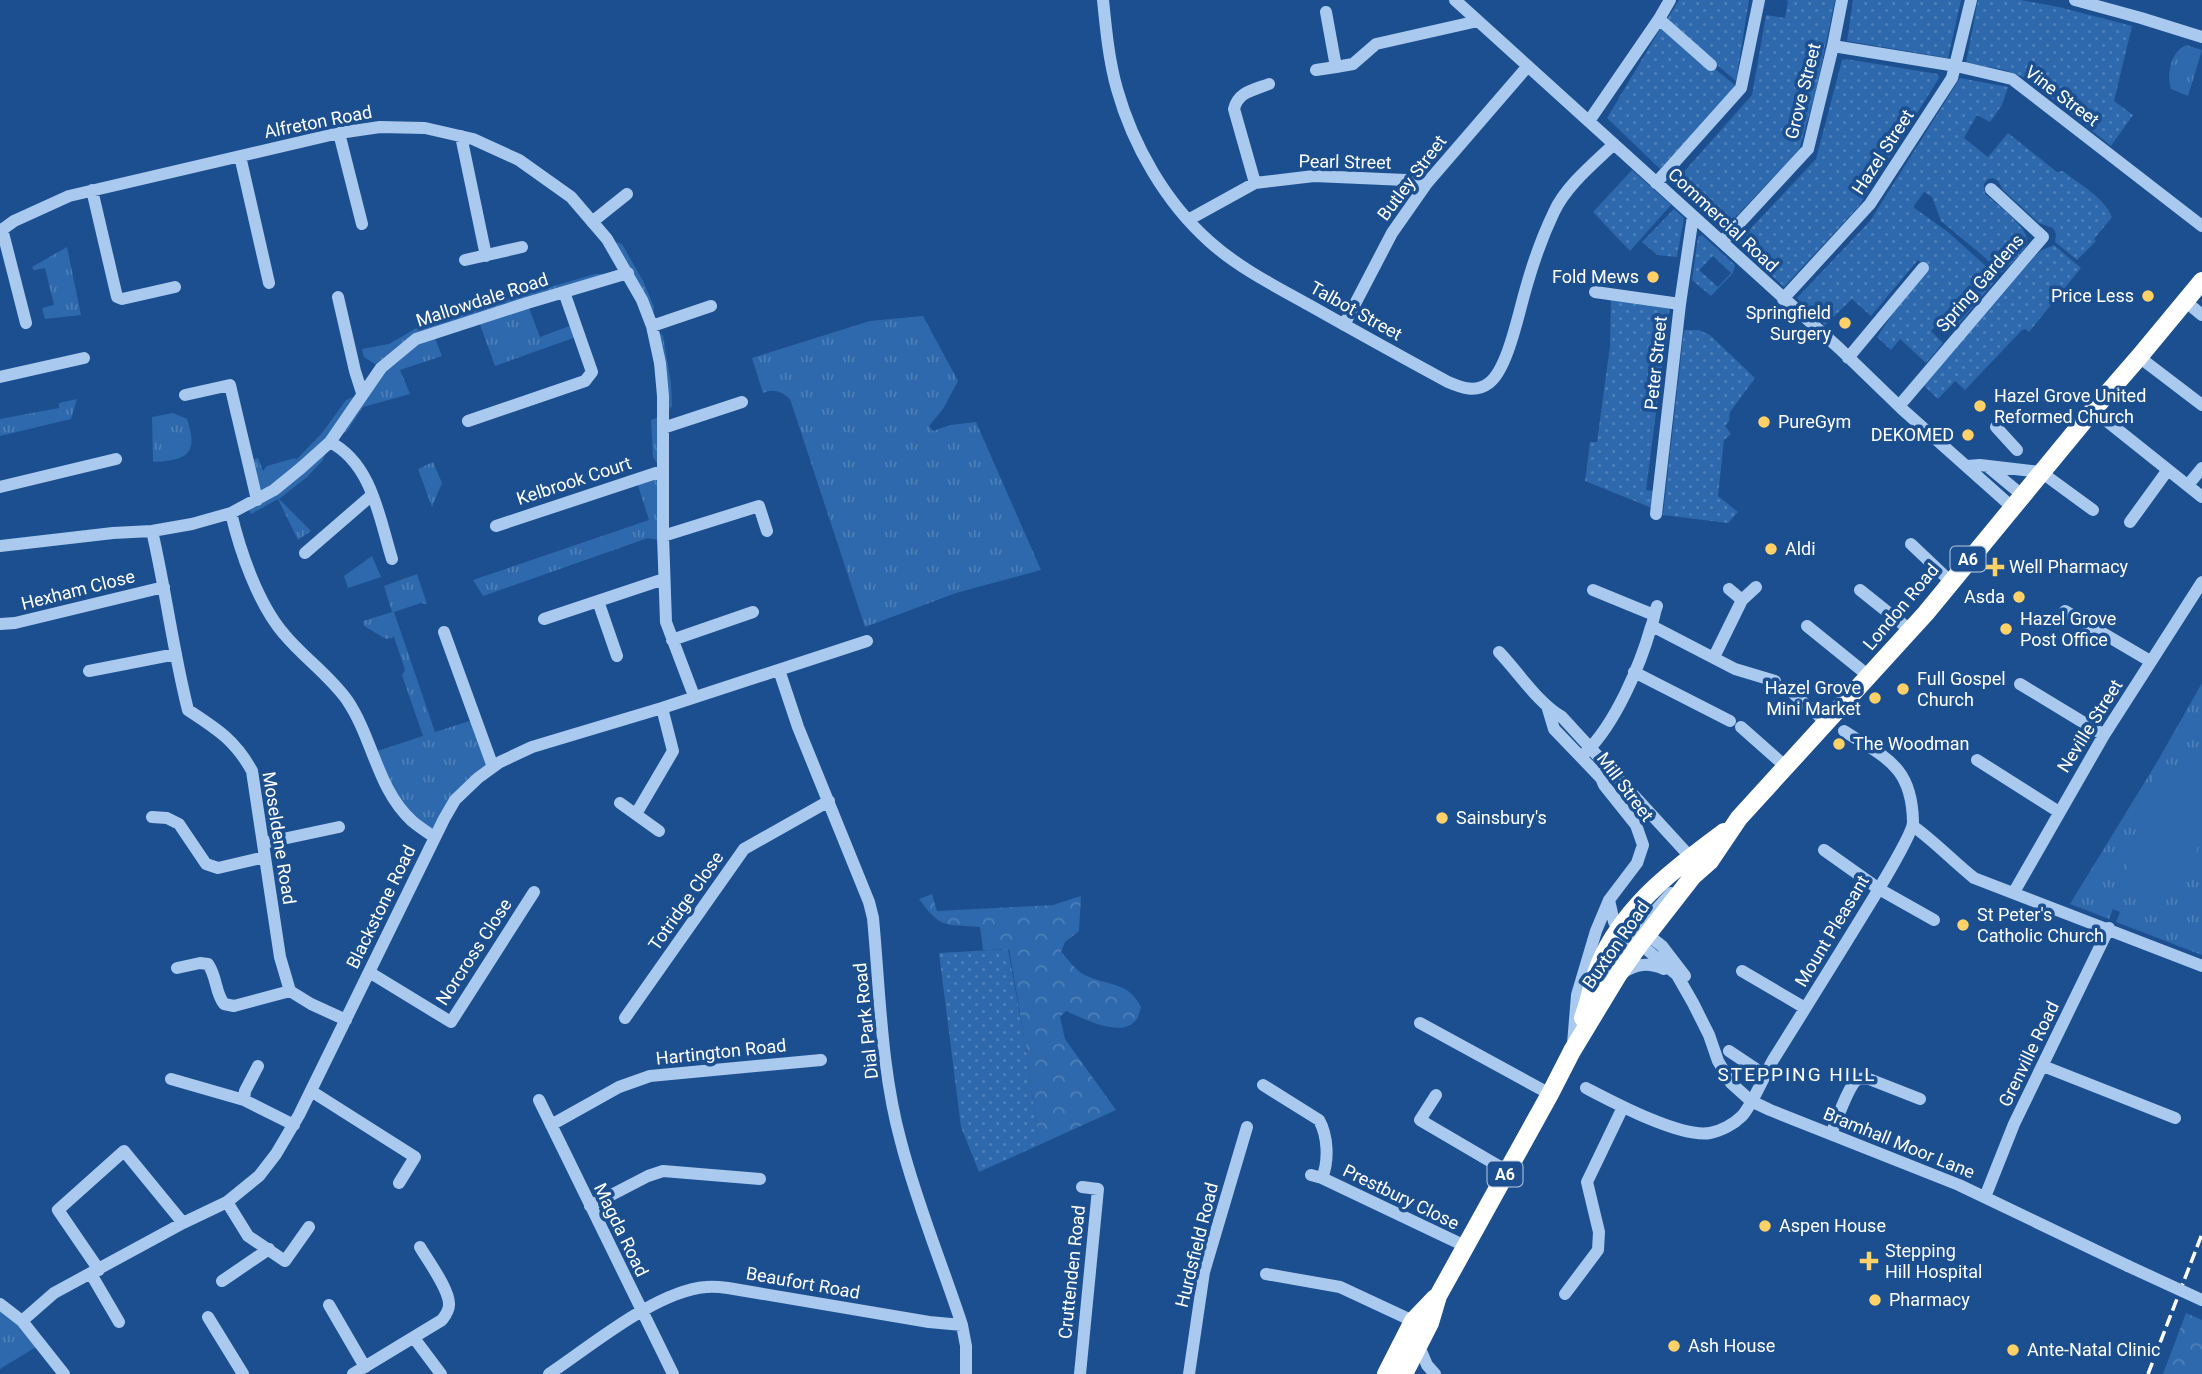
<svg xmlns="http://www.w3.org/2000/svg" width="2202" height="1374" viewBox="0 0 2202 1374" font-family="Roboto,sans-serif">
<defs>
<pattern id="grass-tufts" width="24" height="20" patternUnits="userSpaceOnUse" patternTransform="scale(1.75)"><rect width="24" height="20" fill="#2e69ad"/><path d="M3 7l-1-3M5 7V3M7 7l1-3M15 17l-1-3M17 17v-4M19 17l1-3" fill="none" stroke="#4d80b9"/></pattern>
<pattern id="forest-crowns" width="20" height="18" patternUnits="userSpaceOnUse" patternTransform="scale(1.75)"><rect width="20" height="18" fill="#2e69ad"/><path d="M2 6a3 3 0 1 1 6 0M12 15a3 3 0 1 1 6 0" fill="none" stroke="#4d80b9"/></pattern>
<pattern id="garden-dots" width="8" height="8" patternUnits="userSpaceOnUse" patternTransform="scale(1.75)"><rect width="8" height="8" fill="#2e69ad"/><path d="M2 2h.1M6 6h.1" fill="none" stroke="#4d80b9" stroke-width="1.8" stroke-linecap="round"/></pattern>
</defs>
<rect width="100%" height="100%" fill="#1b4f8f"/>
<!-- grass -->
<path fill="url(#grass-tufts)" d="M 2186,45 L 2202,50 L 2188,96 L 2171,89 C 2166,75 2171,51 2186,45 Z
M 607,239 L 622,244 L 643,281 L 654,307 L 652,326 L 663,336 L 671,383 L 672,406 L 663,416 L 663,541 L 648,538 L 483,596 L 473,580 L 649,520 L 636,479 L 662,471 L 653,457 L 651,420 L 663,415 L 660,363 L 628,273 L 527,303 L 540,337 L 575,324 L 579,336 L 495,366 L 478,319 L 433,333 L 442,356 L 400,370 L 410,394 L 363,407 L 347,431 L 330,442 L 323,460 L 307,477 L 279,499 L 311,531 L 298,540 L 278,499 L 251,514 L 247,505 L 257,500 L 248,462 L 258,458 L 263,471 L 267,466 L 295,458 L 296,460 L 322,433 L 346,400 L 362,393 L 381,368 L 364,357 L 362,349 L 389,344 L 420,326 L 478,308 L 595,274 L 627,273 Z
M 67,247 L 81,315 L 45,319 L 42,308 L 54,305 L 45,268 L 34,270 L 32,267 Z
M 923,316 L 958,381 L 943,409 L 929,426 L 933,431 L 950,425 L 976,422 L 1041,570 L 956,593 L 865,627 L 790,399 C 782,392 774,388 763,393 L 752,358 L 870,321 Z
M 77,399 L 71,419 L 0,436 L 0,419 L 59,408 L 59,403 Z
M 173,413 L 187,419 C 199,454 187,460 153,462 L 152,417 Z
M 433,462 L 442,483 L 432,507 L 418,469 Z
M 372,556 L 381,577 L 348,588 L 344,576 Z
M 417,574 L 427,604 L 421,603 L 394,612 L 435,732 L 476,719 L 493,767 L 478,778 L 434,837 L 412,821 L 371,753 L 423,736 L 402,675 L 405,670 L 394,637 L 386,639 L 364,626 L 363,621 L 392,612 L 384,586 Z
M 2202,683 L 2202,955 L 2116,922 L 2120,912 L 2113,909 L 2109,919 L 2070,904 L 2157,762 Z
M 0,1304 L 41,1344 L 0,1369 Z"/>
<!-- forest -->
<path fill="url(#forest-crowns)" d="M 932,894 L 937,911 L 1053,905 L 1081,896 L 1079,931 L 1065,942 L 1061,952 C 1068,959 1076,971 1085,975 C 1109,987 1127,980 1141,1007 C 1140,1011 1139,1015 1137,1019 C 1122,1040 1083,1018 1066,1011 L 1060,1017 L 1065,1039 L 1116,1110 L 1039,1145 L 1026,1048 L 1009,949 L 983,950 L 980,927 C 944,924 941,929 919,899 Z
M 2186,1313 L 2202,1320 L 2202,1374 L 2163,1374 Z"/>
<!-- garden -->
<path fill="url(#garden-dots)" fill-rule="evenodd" d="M 1679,0 L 1749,0 L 1736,81 L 1666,21 Z
M 1786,0 L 1835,0 L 1816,91 L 1799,150 L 1723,230 L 1674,183 L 1752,95 L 1766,15 L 1785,18 L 1788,1 Z
M 1853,0 L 1961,0 L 1948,58 L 1847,41 Z
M 1978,0 L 2021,0 L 2059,7 L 2132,26 L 2114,101 L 2133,115 L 2111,146 L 2028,79 L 2005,70 L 1966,63 Z
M 1662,26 L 1736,86 L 1660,169 L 1607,118 Z
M 1846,59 L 1938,74 L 1939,78 L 1859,206 L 1784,287 L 1737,243 L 1816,159 L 1842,60 Z
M 1960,78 L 2008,87 L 2002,105 L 1990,122 L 1977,115 L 1964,138 L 1988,157 L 2008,133 L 2057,172 L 2063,171 C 2079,184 2105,198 2112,217 L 2094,239 L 2096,241 L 2077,260 L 2055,242 L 2056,234 L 2053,228 L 2039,223 L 2003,190 L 1998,181 L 1993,178 L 1988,179 L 1984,184 L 1985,194 C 1996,204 2031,228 2027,244 C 2023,254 2009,265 2001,273 L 1982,255 L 1941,221 L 1932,197 L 1924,192 L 1913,207 L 1948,232 L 1998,277 L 1959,324 L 1946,315 L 1931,331 L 1943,343 L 1926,363 L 1900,339 L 1891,350 L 1877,337 L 1925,266 L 1918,260 L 1871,316 L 1852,299 L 1825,325 L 1797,298 L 1870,221 Z
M 1632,170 L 1671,205 L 1630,251 L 1593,212 Z
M 1674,209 L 1684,218 L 1677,257 L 1657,255 L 1642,242 Z
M 1702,235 L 1735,265 L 1733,273 L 1711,296 L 1692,280 L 1698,237 ZM 1713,256 L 1731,273 L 1718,287 L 1699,270 Z
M 2054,245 L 2081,268 L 2029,332 L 2025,329 L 2022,330 L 1965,390 L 1955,381 L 1938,399 L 1923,385 L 2036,255 L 2042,250 Z
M 1611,299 L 1670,305 L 1646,490 L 1653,491 L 1652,508 L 1585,481 L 1590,442 L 1597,442 L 1610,346 Z
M 1684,330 L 1699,330 L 1710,335 L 1755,378 L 1730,412 L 1729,421 L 1725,426 L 1731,434 L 1724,440 L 1718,496 L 1738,512 L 1728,523 L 1663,515 Z
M 1008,949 L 1026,1048 L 1039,1145 L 979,1172 L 961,1127 L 939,953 Z"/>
<!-- pitch -->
<path fill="#2e69ad" d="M 2159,762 L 2202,775 L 2202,833 L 2182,899 L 2123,881 Z"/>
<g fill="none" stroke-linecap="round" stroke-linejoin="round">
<!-- minor -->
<path stroke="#a9c9ee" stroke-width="12" d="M 1103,0 C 1106,30 1109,61 1117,89 C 1133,146 1166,203 1210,242 C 1239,268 1275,286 1309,305 C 1355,331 1402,357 1448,382 C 1462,388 1476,393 1489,383 C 1508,369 1519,311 1526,288 C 1533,263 1542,237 1554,212 C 1566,186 1593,164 1614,144
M 1455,0 L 1840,349 L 1902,409 L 2012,507
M 2075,0 L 2141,18 L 2202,37
M 1326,12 L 1336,67 L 1353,64 L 1376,44 L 1478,21
M 1659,19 L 1711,65
M 1833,46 L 1956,66 L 2012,79 L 2202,226
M 1316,70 L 1336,67
M 1589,121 L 1659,19 L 1670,0
M 339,133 L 362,224
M 461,136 L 486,256
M 240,156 L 269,283
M 1255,183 L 1234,109 C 1238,92 1253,90 1269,84
M 1656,183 L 1741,88 L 1759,0
M 92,190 L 117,297 L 122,299 L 175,287
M 1188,220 L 1255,183 L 1314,176 L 1406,180 L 1427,183
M 592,222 L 627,194
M 2,229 L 26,323
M 0,231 L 14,221 L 69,196 L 339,133 L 380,127 L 425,128 L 473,139 L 519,160 L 571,197 L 607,239 L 642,300 L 652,326 L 660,363 L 663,396 L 663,536 L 666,622 L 694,696
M 1722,242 L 1808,149 L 1833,46 L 1842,0
M 465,260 L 522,247
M 1595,292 L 1680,304
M 338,297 L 355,371 L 362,393
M 1783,299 L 1870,204 L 1952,78 L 1971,0
M 2185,301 L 2202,315
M 1344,325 L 1392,233 L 1427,183 L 1528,66
M 652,326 L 711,306
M 2139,357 L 2202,405
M 1848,358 L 1923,268
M 0,377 L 84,358
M 185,395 L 230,385 L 257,500
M 1899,406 L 2043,237 L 1991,189
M 2093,410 L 2202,497
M 468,421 L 585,381 L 592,372 L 564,292
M 1996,427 L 2017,450
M 663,428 L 742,402
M 330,442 C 372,464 379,517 392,559
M 1967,466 L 1980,465 L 2041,472 L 2093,510
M 1987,466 L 2022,495
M 2188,485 L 2202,468
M 0,487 L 116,459
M 231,513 C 240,551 258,604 284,634 C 303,657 329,675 347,700 C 373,738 377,789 412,821 C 419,827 427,832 434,837
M 1656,514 L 1680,304 L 1693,216
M 2130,522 L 2167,471
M 496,526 L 662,471
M 152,531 C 166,591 173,651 188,710 C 217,729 235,740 252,771 L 280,957 L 290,991 L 311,1004 L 346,1020
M 663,536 L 759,506 L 767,531
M 1911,544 L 1950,581
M 0,546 L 113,533 L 152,531 L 192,524 L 231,513 L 274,490 L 301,468 L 330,442 L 381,368 L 416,339 L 527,303 L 628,273
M 305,553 L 372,495
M 1729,589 L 1742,600
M 1593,590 L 1654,615
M 1860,590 L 1910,630
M 598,601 L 617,656
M 2065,611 L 2150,661
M 544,619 L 664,579
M 0,624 L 15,623 L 164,587
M 1652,626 L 1735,669 L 1775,681
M 1807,626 L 1870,677
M 444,632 L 493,767
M 672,640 L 753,612
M 1499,652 C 1519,673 1537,702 1562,717 L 1694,861
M 1714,657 L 1742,600 L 1756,587
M 779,670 L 798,727 L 869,902 L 873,918 C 880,992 881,1070 901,1142 C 917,1204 942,1264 962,1325 L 966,1346 L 966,1374
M 89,671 L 176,654
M 1634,672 L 1730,721
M 2020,684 L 2104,735
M 1786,687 L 1827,723
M 1548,709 L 1554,729 L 1601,778 L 1604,785 L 1636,825 L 1643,845 L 1637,863 L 1609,900 L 1596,931 L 1577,995 L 1573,1044
M 1741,727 L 1785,766
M 1586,752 C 1615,724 1640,666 1651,627 C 1654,620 1654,613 1657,606
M 1977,760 L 2059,812
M 620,803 L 659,831
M 636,814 L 673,751 L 662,708
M 152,817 L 167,818 L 179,824 L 206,864 L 218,868 L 265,857
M 1913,826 C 1935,842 1953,861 1974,878 L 2202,966
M 264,843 L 339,827
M 1824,850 L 1879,889 L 1934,920
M 2014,892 L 2104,735 L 2202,582
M 1609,900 L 1614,922 L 1677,975 L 1693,1003 L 1709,1035 L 1718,1061 L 1731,1083 L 1751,1101 L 1770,1110 L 1959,1185 L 2128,1266
M 1641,936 L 1648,935 L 1662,946 L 1685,976
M 177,968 L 200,963 L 208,964 C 217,977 215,992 224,1004 L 234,1006 L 290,991
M 1742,971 L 1805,1008
M 369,972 L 451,1022 L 534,892
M 1622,973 C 1636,964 1648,962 1664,969
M 1596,989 L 1632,937 L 1671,893
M 625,1018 L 744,849 L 829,801
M 1420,1023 L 1550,1094
M 1729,1051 L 1765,1075
M 2043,1066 L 2175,1118
M 171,1079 L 244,1100 L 294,1125
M 1263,1085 L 1319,1120 C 1328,1136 1329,1161 1322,1178
M 1586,1088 C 1613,1102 1680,1138 1710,1133 C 1721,1131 1734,1124 1742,1116 C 1752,1105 1765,1074 1773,1060 C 1808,1004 1843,948 1877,892 C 1884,880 1913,833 1913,822 C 1912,766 1886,758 1844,731
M 311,1091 L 415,1157 L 399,1183
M 1436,1095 L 1420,1120 L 1507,1171
M 244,1100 L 245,1091 L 258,1066
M 539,1100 L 673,1374
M 551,1125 L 619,1087 L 650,1076 L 821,1060
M 1831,1134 C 1836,1123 1848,1086 1857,1080 C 1861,1077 1864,1079 1869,1079 L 1920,1099
M 1311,1175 L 1322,1178 L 1465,1246
M 1985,1197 L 2014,1124 L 2109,928
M 227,1202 L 248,1236 L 285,1261 L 309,1227
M 590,1206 L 648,1176 L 663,1171 L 760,1179
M 99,1270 L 58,1210 L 124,1151 L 183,1223
M 91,1274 L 119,1322
M 1266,1274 L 1340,1287 L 1413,1321
M 222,1281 L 269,1249
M 1565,1294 L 1598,1250 L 1599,1232 L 1587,1182 L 1623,1107
M 0,1304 L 22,1321 L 64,1374
M 329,1305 L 365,1367
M 208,1317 L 243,1374
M 22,1321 L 54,1293 L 183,1223 L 227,1202 L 259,1176 L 276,1154 L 299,1115 L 444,819 L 455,800 L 478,778 L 500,762 L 532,747 L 662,708 L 867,641
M 414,1338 L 441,1374
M 1419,1346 L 1427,1365 L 1435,1374
M 353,1374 L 442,1320 C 445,1316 449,1311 449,1305 C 450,1290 428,1261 420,1247
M 549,1374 C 591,1346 656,1291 706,1287 C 713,1286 721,1287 728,1288 L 929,1322 L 962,1325
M 1080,1374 L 1098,1189 L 1082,1187
M 1189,1374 L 1204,1272 L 1247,1127"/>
<!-- highway -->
<path stroke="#fff" stroke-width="18" d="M 1583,1018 C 1591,997 1593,976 1603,956 C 1629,902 1678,866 1724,832
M 1386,1374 L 1413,1321 L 1435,1298
M 1404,1374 L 1430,1323 L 1438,1296 L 1550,1094 L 1572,1051 L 1618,975 L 1640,944 L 1693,876 L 1710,861 L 1739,818 L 1926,613 L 2093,410 L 2139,357 L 2202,281"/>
<!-- rail -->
<path stroke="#fff" stroke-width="3.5" stroke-dasharray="12 5" stroke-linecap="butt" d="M 2148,1374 L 2202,1234"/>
<!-- minor-bridge -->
<path stroke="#a9c9ee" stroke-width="12" d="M 2128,1266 L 2202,1300"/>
</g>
<!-- markers -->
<g fill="#ffd166" stroke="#1b4f8f" stroke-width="2.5">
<circle cx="1653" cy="277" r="7"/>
<circle cx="2148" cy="296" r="7"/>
<circle cx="1845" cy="323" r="7"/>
<circle cx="1980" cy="406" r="7"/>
<circle cx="1764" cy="422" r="7"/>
<circle cx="1968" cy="435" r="7"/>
<circle cx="1771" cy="549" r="7"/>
<path d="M1991.5 556.5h7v7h7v7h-7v7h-7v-7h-7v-7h7z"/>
<circle cx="2019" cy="597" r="7"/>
<circle cx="2006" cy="629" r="7"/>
<circle cx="1903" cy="689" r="7"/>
<circle cx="1875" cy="698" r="7"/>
<circle cx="1839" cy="744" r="7"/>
<circle cx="1442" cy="818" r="7"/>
<circle cx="1963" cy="925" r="7"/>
<circle cx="1765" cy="1226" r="7"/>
<path d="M1865.5 1250.5h7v7h7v7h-7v7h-7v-7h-7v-7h7z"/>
<circle cx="1875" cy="1300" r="7"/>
<circle cx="1674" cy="1346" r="7"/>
<circle cx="2013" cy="1350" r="7"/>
</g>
<g text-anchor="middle" stroke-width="7" stroke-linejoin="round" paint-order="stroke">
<!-- shield labels -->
<g fill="#1b4f8f" stroke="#bbcadd" stroke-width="2">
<rect x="1950.5" y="546.5" width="35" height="25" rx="5"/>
<rect x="1487.5" y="1161.5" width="35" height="25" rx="5"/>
</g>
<g font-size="16" font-weight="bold" fill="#fff">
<text x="1968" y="565">A6</text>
<text x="1505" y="1180">A6</text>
</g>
<!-- street labels -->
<g font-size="18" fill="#fff" stroke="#1b4f8f">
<text transform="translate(1803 91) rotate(-76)" y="6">Grove Street</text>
<text transform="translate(2062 96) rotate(37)" y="6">Vine Street</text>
<text transform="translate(318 122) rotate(-11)" y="6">Alfreton Road</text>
<text transform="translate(1883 152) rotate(-57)" y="6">Hazel Street</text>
<text transform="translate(1345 162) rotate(1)" y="6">Pearl Street</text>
<text transform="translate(1412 178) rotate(-53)" y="6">Butley Street</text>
<text transform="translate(1723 220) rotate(43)" y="6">Commercial Road</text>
<text transform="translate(1980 283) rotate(-49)" y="6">Spring Gardens</text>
<text transform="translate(482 300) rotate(-18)" y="6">Mallowdale Road</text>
<text transform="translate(1356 311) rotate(29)" y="6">Talbot Street</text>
<text transform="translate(1656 363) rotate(-84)" y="6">Peter Street</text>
<text transform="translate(574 481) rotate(-18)" y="6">Kelbrook Court</text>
<text transform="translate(78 590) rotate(-14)" y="6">Hexham Close</text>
<text transform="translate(1901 607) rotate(-50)" y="6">London Road</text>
<text transform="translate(2090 726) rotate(-58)" y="6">Neville Street</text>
<text transform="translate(1625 787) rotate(53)" y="6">Mill Street</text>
<text transform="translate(279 838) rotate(81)" y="6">Moseldene Road</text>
<text transform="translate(686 901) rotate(-55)" y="6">Totridge Close</text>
<text transform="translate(381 907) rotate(-64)" y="6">Blackstone Road</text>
<text transform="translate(1832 931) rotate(-59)" y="6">Mount Pleasant</text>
<text transform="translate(1616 945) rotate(-55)" y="6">Buxton Road</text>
<text transform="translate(474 952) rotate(-57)" y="6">Norcross Close</text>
<text transform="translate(866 1021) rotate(-96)" y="6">Dial Park Road</text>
<text transform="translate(721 1052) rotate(-6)" y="6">Hartington Road</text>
<text transform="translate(2029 1054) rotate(-64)" y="6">Grenville Road</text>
<text transform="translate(1899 1143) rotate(22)" y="6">Bramhall Moor Lane</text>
<text transform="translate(1401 1197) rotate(26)" y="6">Prestbury Close</text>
<text transform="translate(621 1230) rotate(64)" y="6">Magda Road</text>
<text transform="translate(1197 1245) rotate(-76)" y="6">Hurdsfield Road</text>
<text transform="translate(1072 1272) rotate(-84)" y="6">Cruttenden Road</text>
<text transform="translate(803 1283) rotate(10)" y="6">Beaufort Road</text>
</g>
<!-- poi labels -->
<g font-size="18" fill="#fff" stroke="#1b4f8f" text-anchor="start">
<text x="1639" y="283" text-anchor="end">Fold Mews</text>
<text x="2134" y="302" text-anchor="end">Price Less</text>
<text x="1831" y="319" text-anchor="end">Springfield<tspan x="1831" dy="21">Surgery</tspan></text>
<text x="1994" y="402">Hazel Grove United<tspan x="1994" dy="21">Reformed Church</tspan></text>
<text x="1778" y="428">PureGym</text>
<text x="1954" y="441" text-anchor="end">DEKOMED</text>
<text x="1785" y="555">Aldi</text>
<text x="2009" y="573">Well Pharmacy</text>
<text x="2005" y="603" text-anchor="end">Asda</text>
<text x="2020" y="625">Hazel Grove<tspan x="2020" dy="21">Post Office</tspan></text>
<text x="1917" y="685">Full Gospel<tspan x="1917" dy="21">Church</tspan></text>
<text x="1861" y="694" text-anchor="end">Hazel Grove<tspan x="1861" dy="21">Mini Market</tspan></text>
<text x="1853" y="750">The Woodman</text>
<text x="1456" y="824">Sainsbury's</text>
<text x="1977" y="921">St Peter's<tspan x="1977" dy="21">Catholic Church</tspan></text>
<text x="1779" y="1232">Aspen House</text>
<text x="1885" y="1257">Stepping<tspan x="1885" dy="21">Hill Hospital</tspan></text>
<text x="1889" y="1306">Pharmacy</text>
<text x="1688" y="1352">Ash House</text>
<text x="2027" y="1356">Ante-Natal Clinic</text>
</g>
<!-- neighbourhood labels -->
<g font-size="19" letter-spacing="2" fill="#fff" stroke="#1b4f8f">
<text x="1797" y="1081">STEPPING HILL</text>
</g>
</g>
</svg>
